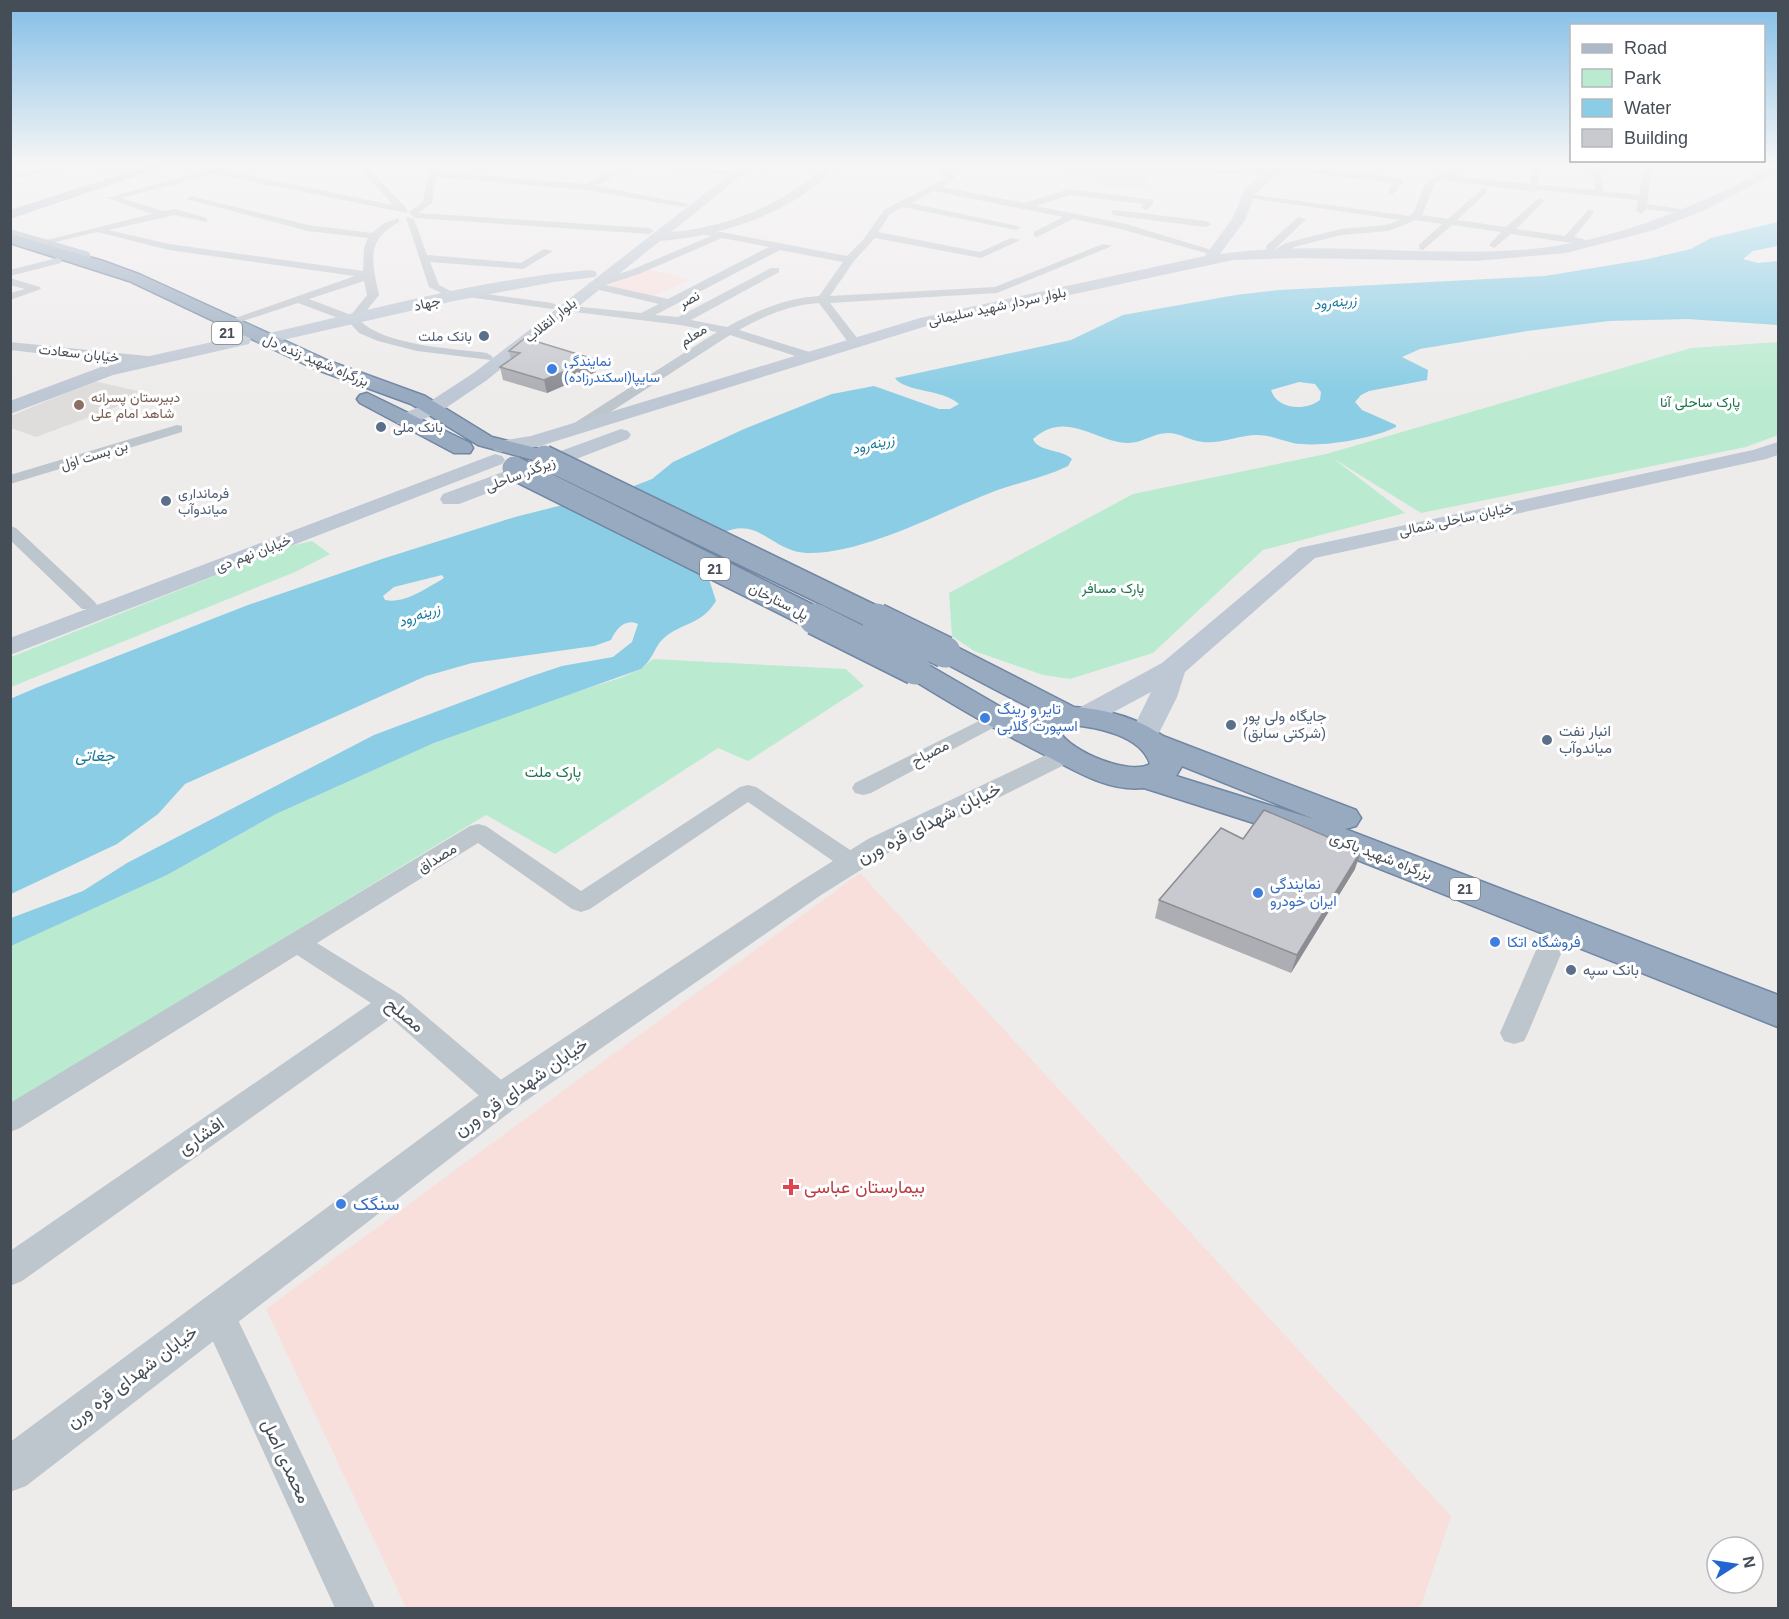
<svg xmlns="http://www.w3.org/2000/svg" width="1789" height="1619" viewBox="0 0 1789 1619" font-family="Arial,Vazirmatn,sans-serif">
<rect width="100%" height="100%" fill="#eeebeb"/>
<!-- education -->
<path fill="#dfdcdc" d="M 1099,170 L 1142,171 L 1147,173 L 1149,187 L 1116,188 L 1091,184 L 1100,176 Z
M 94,381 L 151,394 L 36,437 L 11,428 L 11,416 Z"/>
<!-- medical -->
<path fill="#f8dfdb" d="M 647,269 L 690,280 L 650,297 L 601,286 Z
M 860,873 L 1451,1516 L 1420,1608 L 406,1608 L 266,1309 Z"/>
<!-- green -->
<path fill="#baebd0" d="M 1778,342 L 1778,435 L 1746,447 L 1421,513 L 1334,459 L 1405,513 L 1263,550 L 1153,653 L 1070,679 L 1043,675 L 974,651 L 952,636 L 949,593 L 1133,494 L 1326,454 L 1691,348 Z
M 312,541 L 330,554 L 295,572 L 11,687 L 11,657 L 290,546 Z
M 653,659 L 846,669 L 864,686 L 748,761 L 718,748 L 555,854 L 486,815 L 11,1104 L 10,946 L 167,875 L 276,814 L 434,743 L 522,709 L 620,678 L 641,669 Z"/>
<!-- water -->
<path fill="#8acde5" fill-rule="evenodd" d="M 1778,222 L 1778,246 L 1753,251 L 1743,259 L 1758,263 L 1778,261 L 1778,325 L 1687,319 L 1609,321 L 1527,331 L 1420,349 L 1402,357 L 1428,370 L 1427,380 L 1369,391 L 1361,395 L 1355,402 L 1362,410 L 1396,425 L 1396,427 C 1372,439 1320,448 1293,443 C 1280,440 1270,435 1257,435 C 1239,435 1221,444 1203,442 C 1191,441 1180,433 1168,433 C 1153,433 1143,443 1128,443 C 1095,442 1066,409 1033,439 C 1038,452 1062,449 1072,459 L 1068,466 C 1044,478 1015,483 990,493 C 939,513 865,553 810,553 C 771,553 760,515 722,533 C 712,538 706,541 699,548 L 716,601 C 701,626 681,622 663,639 C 654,647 655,657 641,669 L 434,743 L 276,814 L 167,875 L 11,946 L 11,918 L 83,891 L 127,863 L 374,735 L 529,677 L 562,666 L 613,657 L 632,642 L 638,624 C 625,618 616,629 611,640 L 594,646 L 472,663 L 426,676 L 185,784 L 158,814 L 117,844 L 11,894 L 10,699 L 38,687 L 248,605 L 382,559 L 515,517 L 626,489 L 652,479 L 673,462 L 744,429 L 832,394 L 874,386 L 939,409 L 950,409 L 959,404 C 943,389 904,392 895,378 L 1071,340 L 1123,315 L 1236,295 L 1279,290 L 1545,276 L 1648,259 L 1691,249 L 1711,238 ZM 1299,382 L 1315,384 L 1321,392 L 1320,400 C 1306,411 1277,410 1271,390 ZM 442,575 L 444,578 L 441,580 C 425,589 404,604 385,600 L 383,596 L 394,587 Z"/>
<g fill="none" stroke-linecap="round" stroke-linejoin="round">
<!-- trunk casing -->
<g stroke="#7086a3" stroke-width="3">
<path id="trunk" d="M 10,234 L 103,261 L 141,275 L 329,361 L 425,396 L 492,437 L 552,452 L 555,457 L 552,462 L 544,463 L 478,445 L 411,404 L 315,369 L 129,281 L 10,243 Z
M 367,393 L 470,443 L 473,448 L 470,453 L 454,453 L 360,403 L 357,399 L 360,395 Z
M 945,644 L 955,646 L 1074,707 C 1105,709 1138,718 1163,736 L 1356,810 L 1361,818 L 1356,826 L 1345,829 L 1778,995 L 1778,1027 L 1307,840 L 1144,788 C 1107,792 1072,769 1041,753 C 994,729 950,703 905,675 L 901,669 L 905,663 L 915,660 L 925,663 L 1032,725 L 1042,714 L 935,658 L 931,652 L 935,646 ZM 1070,725 C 1096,727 1141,735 1150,764 C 1130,776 1071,752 1060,732 L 1062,728 ZM 1182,766 L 1314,819 L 1176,776 Z"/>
</g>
<!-- minor -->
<path fill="#bdc5cd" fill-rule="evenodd" d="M 53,167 L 69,167 L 10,179 L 10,174 Z
M 96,167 L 110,167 L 130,173 L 126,176 Z
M 359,167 L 367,167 L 407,209 L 407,213 L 214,174 L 121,198 L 163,211 L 175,209 L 207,218 L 207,222 L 175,215 L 108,230 L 169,244 L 363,271 L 364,248 L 368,238 L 308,231 L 186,199 L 191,196 L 308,225 L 372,233 L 384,223 L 399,218 L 399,222 C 365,240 372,262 379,295 L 359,320 C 386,346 450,348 487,353 L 493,357 L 491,360 L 417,351 L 378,341 L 359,333 L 349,322 L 298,303 L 234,324 L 224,322 L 355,276 L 169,250 L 97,232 L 43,245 L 38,242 L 152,214 L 107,198 L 214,168 L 393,205 ZM 364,281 L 367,295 L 351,315 L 309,299 Z
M 430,167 L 438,167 L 437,172 L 586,184 L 620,167 L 630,167 L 596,186 L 689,204 L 684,207 L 587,190 L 436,177 L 432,203 L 418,213 L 649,228 L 654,231 L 649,234 L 415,218 L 409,212 L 423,202 Z
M 669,167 L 697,167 L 730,172 L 726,175 Z
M 945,167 L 954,167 L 949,172 L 956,178 L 942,187 L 1024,203 L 1069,189 L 1153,200 L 1153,204 L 1146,210 L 1141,207 L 1143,204 L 1069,195 L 1036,206 L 1126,224 L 1218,252 L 1213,255 L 1121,229 L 1073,219 L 1037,237 L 1034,236 L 1034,232 L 1063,217 L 934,191 L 911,203 L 1021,227 L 1016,230 L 903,207 L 890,214 L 878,232 L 980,252 L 1011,238 L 1020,240 L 981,258 L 875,238 L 854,261 L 830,296 L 995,287 L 1103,244 L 1112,246 L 997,293 L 830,303 L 861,343 L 855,347 L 851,346 L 819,303 C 789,305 764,316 739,330 L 816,354 L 816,360 L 808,360 L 730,335 L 578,433 L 568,433 L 568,427 L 717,332 L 680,325 L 559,310 L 559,306 L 563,305 L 641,313 L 659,304 L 591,288 L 588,285 L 589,283 L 631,270 L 711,236 L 702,234 L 700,232 L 705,229 L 847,256 L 863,240 L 884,210 L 946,178 L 940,172 ZM 722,238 L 769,247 L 668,299 L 605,285 L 639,274 ZM 780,250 L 843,262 L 819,296 C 785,298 756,311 727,327 L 691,320 L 779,272 L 779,268 L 771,268 L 678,317 L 655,315 Z
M 1299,167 L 1400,178 L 1404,181 L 1392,195 L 1388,192 L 1394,183 L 1302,172 Z
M 1453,167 L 1461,167 L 1455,176 L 1531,184 L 1531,167 L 1539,167 L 1539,185 L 1595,190 L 1591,167 L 1599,167 L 1604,191 L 1639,195 L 1644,167 L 1652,167 L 1647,204 L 1693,211 L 1688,214 L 1646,209 L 1641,214 L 1636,211 L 1638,200 L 1539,190 L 1535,192 L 1444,180 L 1435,183 L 1422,215 L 1448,219 L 1484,187 L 1487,188 L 1487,192 L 1457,220 L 1506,227 L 1539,198 L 1544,201 L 1516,229 L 1565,236 L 1589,209 L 1594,212 L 1574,237 L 1598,243 L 1593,246 L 1511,234 L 1494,248 L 1489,245 L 1501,232 L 1452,225 L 1423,250 L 1419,249 L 1419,245 L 1442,224 L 1416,220 L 1388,231 L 1341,235 L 1294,247 L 1281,256 L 1276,253 L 1277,248 L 1286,243 L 1341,229 L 1386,225 L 1400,220 L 1243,197 L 1247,194 L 1409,216 L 1413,213 L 1428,179 L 1448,173 Z
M 1756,167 L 1777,167 L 1778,171 Z
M 1115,210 L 1206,221 L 1211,224 L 1206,227 L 1112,215 L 1112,211 Z
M 406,217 L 414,219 L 427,255 L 521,263 L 544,249 L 553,251 L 523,269 L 430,262 L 439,285 L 460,296 L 454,299 L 429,287 Z
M 1298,217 L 1306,219 L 1274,250 L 1266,250 L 1266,246 Z
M 57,258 L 61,259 L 61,263 L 10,276 L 10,270 Z
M 10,278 L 40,287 L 41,289 L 10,300 L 10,293 L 25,289 L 10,285 Z
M 465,291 L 552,303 L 558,306 L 552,309 L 461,296 L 459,294 Z
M 177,425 L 182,426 L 182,432 L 10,484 L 10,475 Z
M 10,526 L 16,528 L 94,601 L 97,605 L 94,609 L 82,609 L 10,540 Z
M 997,712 L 1004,714 L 1007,718 L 1004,722 L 871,793 L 863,795 L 855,793 L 852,788 L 855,783 Z
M 748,785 L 756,787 L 859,856 L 863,862 L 859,868 L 851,870 L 843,868 L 748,802 L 590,909 L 581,912 L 572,909 L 478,843 L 317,943 L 401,995 L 512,1089 L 516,1098 L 512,1107 L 502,1110 L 492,1107 L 391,1018 L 22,1281 L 10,1286 L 10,1251 L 371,1003 L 297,955 L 20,1128 L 10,1132 L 10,1103 L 470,826 L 478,824 L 486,826 L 581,891 L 740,787 Z
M 1560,916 L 1569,918 L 1573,925 L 1528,1033 L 1524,1041 L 1514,1044 L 1504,1041 L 1500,1033 L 1547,925 L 1551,918 Z
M 217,1296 L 229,1301 L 375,1608 L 335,1608 L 200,1313 L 205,1301 Z"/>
<!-- tertiary -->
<path fill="#bdc5cd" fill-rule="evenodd" d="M 824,167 L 835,167 C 796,213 713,239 655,241 L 649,237 L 655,233 C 716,232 779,208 824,167 Z
M 10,342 L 147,356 L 155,361 L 147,366 L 10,350 Z
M 1065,746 L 1074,748 L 1078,754 L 1074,760 L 888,853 L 821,895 L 514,1109 L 26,1486 L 10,1492 L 10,1442 L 490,1087 L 801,881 L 868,839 Z"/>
<!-- secondary -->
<path fill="#bec7d4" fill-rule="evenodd" d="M 739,167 L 752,167 L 487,380 L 440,412 L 412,424 L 398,424 L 395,420 L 398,416 L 426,404 L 475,372 Z
M 1065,167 L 1331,167 L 1325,170 L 1278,174 L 1255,194 L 1245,220 L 1220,254 C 1316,240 1421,257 1519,250 C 1610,244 1692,208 1772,167 L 1778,167 L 1778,172 L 1707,209 L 1654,230 L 1566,253 L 1475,261 L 1298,258 L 1233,260 L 930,325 L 540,446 L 501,452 L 494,450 L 491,446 L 494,442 L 531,436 L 920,318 L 1205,256 L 1232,219 L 1245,189 L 1262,175 L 1071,170 Z
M 590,270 L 595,271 L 597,274 L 595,277 L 554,282 L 454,301 L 265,344 L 257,339 L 265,334 C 372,310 480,279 590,270 Z
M 243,335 L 249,336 L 251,340 L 249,344 L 113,375 L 10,414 L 10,401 L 101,367 Z
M 621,429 L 628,431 L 631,435 L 628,439 L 459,504 L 443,504 L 440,499 L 443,494 Z
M 1778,442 L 1778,455 L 1766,459 L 1315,558 L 1185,672 L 1177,697 L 1154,743 L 1144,746 L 1134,743 L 1129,737 L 1151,692 L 1095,722 L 1085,725 L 1075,722 L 1071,716 L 1075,710 L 1162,663 L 1299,548 L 1753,450 Z
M 495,454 L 502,456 L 505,460 L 502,464 L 10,655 L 10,638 Z"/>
<!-- primary -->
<path fill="#acb9c9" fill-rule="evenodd" d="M 145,167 L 163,167 L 10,219 L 10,210 Z
M 10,229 L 89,252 L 92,259 L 84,264 L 79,262 L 76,258 L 10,238 Z"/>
<!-- trunk -->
<use href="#trunk" fill="#98aac0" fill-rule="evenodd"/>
<!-- trunk-bridge-far1 casing -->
<g stroke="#7086a3" stroke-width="26" stroke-linecap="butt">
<path id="trunk-bridge-far1" d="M 544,457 L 880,620
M 514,468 L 818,620"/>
</g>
<!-- trunk-bridge casing -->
<g stroke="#7086a3" stroke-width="34" stroke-linecap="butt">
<path id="trunk-bridge" d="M 815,619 L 915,669
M 877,619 L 945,652"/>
</g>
<!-- trunk-bridge-far1 -->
<use href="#trunk-bridge-far1" stroke="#98aac0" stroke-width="23"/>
<!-- trunk-bridge -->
<use href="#trunk-bridge" stroke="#98aac0" stroke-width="31"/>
</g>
<!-- wall -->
<path fill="#acaeb3" d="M 525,338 L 596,372 L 547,393 L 503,380 L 500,367 L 511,359 L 509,351 Z
M 1243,839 L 1355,869 L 1291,973 L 1155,918 L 1159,900 Z"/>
<!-- shaded-wall -->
<path fill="#8c8d92" d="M 594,359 L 596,372 L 547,393 L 544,380 Z
M 1361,851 L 1355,869 L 1291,973 L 1297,955 Z"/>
<!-- building -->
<path fill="#c8cad0" stroke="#8c8d92" stroke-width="1.5" d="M 525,338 L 594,359 L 544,380 L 500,367 L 520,353 L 509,351 Z
M 1264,810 L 1361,851 L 1297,955 L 1159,900 L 1221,828 L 1243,839 Z"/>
<!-- sky -->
<linearGradient id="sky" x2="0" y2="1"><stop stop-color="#82bee7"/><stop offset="0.42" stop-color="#f7f6f6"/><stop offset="1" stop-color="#f7f6f6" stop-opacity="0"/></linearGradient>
<rect width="1789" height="393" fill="url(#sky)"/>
<!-- markers -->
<g fill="#5c6f8a" stroke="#fff" stroke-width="2">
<circle cx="484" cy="336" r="6"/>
<circle cx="381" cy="427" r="6"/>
<circle cx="166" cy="501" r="6"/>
<circle cx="1231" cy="725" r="6"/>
<circle cx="1547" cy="740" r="6"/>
<circle cx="1571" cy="970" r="6"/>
</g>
<g fill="#3f7fe0" stroke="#fff" stroke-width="2">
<circle cx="552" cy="369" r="6"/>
<circle cx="985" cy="718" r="6"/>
<circle cx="1258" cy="893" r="6"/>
<circle cx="1495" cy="942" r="6"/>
<circle cx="341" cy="1204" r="6"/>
</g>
<circle fill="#8d6e63" stroke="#fff" stroke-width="2" cx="79" cy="405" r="6"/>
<path fill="#e0444e" stroke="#fff" stroke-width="2" d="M788 1178h6v6h6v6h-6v6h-6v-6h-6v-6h6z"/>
<g text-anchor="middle" stroke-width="6" stroke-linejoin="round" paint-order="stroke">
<!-- far-street labels -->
<g font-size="14" fill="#454d57" stroke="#fff">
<text transform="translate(689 299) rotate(-28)" y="5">نصر</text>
<text transform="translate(427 303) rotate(-13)" y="5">جهاد</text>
<text transform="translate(997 306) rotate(-12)" y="5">بلوار سردار شهید سلیمانی</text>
<text transform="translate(550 320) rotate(-39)" y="5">بلوار انقلاب</text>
<text transform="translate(693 335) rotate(-32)" y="5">معلم</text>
<text transform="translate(79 353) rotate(6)" y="5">خیابان سعادت</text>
<text transform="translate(316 360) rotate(23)" y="5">بزرگراه شهید زنده دل</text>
<text transform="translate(94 455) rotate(-17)" y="5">بن بست اول</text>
<text transform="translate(520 474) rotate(-21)" y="5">زیرگذر ساحلی</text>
<text transform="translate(1456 519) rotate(-12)" y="5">خیابان ساحلی شمالی</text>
<text transform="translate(253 553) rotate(-21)" y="5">خیابان نهم دی</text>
<text transform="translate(779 601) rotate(27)" y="5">پل ستارخان</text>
</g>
<!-- far-water labels -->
<g font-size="14" font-style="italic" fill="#14779b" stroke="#fff">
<text transform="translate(1335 302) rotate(-7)" y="5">زرینه‌رود</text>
<text transform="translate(873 444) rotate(-14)" y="5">زرینه‌رود</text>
<text transform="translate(419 615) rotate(-20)" y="5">زرینه‌رود</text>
</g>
<!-- shield labels -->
<g fill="#fff" stroke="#7d8289" stroke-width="1.5">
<rect x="212" y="322" width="30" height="22" rx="4.5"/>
<rect x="700" y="558" width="30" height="22" rx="4.5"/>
<rect x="1450" y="878" width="30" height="22" rx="4.5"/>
</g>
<g font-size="14" font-weight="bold" fill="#454d57">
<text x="227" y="338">21</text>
<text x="715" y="574">21</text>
<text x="1465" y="894">21</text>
</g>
<!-- far-service labels -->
<g font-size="14" fill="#4e5e75" stroke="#fff" text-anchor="start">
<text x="472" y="341" text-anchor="end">بانک ملت</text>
<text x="393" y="432">بانک ملی</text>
<text x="178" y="498">فرمانداری<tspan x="178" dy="16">میاندوآب</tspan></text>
</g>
<!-- far-shop labels -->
<g font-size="14" fill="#366cbe" stroke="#fff" text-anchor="start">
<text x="564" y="366">نمایندگی<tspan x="564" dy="16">سایپا(اسکندرزاده)</tspan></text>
</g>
<!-- far-education labels -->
<g font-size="14" fill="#785e54" stroke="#fff" text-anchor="start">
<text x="91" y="402">دبیرستان پسرانه<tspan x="91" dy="16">شاهد امام علی</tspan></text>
</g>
<!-- far-park labels -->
<g font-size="14" fill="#1b734c" stroke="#fff">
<text x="1700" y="407">پارک ساحلی آنا</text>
<text x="1113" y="593">پارک مسافر</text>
</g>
<!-- shop labels -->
<g font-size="15" fill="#366cbe" stroke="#fff" text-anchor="start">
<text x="997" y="714">تایر و رینگ<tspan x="997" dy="17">اسپورت گلابی</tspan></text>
<text x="1270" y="889">نمایندگی<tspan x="1270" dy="17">ایران خودرو</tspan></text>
<text x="1507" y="947">فروشگاه اتکا</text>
</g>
<!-- service labels -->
<g font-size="15" fill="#4e5e75" stroke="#fff" text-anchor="start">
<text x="1243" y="721">جایگاه ولی پور<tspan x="1243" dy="17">(شرکتی سابق)</tspan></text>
<text x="1559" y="736">انبار نفت<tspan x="1559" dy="17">میاندوآب</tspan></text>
<text x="1583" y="975">بانک سپه</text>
</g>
<!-- street labels -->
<g font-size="15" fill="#454d57" stroke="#fff">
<text transform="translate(930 753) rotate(-28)" y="5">مصباح</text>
<text transform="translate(1381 856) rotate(21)" y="5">بزرگراه شهید باکری</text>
<text transform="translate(437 858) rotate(-32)" y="5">مصداق</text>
</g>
<!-- park labels -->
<g font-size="15" fill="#1b734c" stroke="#fff">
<text x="553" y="777">پارک ملت</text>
</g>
<!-- water labels -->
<g font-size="16" font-style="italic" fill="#14779b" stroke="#fff">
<text x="95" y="761">جغاتی</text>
</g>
<!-- near-street labels -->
<g font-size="18" fill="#454d57" stroke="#fff">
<text transform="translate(929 823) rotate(-27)" y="6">خیابان شهدای قره ورن</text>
<text transform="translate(405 1015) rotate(39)" y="6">مصلح</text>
<text transform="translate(521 1087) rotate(-35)" y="6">خیابان شهدای قره ورن</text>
<text transform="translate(201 1136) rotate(-35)" y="6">افشاری</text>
<text transform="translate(132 1377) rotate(-37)" y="6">خیابان شهدای قره ورن</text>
<text transform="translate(286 1461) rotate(65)" y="6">محمدی اصل</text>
</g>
<!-- near-health labels -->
<g font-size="18" fill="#be3a42" stroke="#fff" text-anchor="start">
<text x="804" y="1193">بیمارستان عباسی</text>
</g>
<!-- near-shop labels -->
<g font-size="18" fill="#366cbe" stroke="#fff" text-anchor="start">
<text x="353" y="1210">سنگک</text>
</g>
</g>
<!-- border -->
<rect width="1789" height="1619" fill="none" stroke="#454d57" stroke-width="24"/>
<!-- legend -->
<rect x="1570" y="24" width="195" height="138" fill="#ffffff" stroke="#b5b8bc" stroke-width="1.5"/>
<rect x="1582" y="44" width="30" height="9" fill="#acb9c9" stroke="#b5b8bc" stroke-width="1.5"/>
<text x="1624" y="54" font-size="18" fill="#454d57">Road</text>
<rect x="1582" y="69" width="30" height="18" fill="#baebd0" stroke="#b5b8bc" stroke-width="1.5"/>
<text x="1624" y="84" font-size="18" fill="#454d57">Park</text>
<rect x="1582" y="99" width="30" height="18" fill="#8acde5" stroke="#b5b8bc" stroke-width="1.5"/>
<text x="1624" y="114" font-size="18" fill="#454d57">Water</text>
<rect x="1582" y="129" width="30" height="18" fill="#c8cad0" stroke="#b5b8bc" stroke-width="1.5"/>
<text x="1624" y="144" font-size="18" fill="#454d57">Building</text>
<!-- north arrow -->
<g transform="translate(1735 1565) rotate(78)"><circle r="28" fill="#ffffff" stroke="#b5b8bc" stroke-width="1.5"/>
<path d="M0-4.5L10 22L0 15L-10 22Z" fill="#2365d0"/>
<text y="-9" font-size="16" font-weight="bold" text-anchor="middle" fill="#454d57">N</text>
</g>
</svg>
